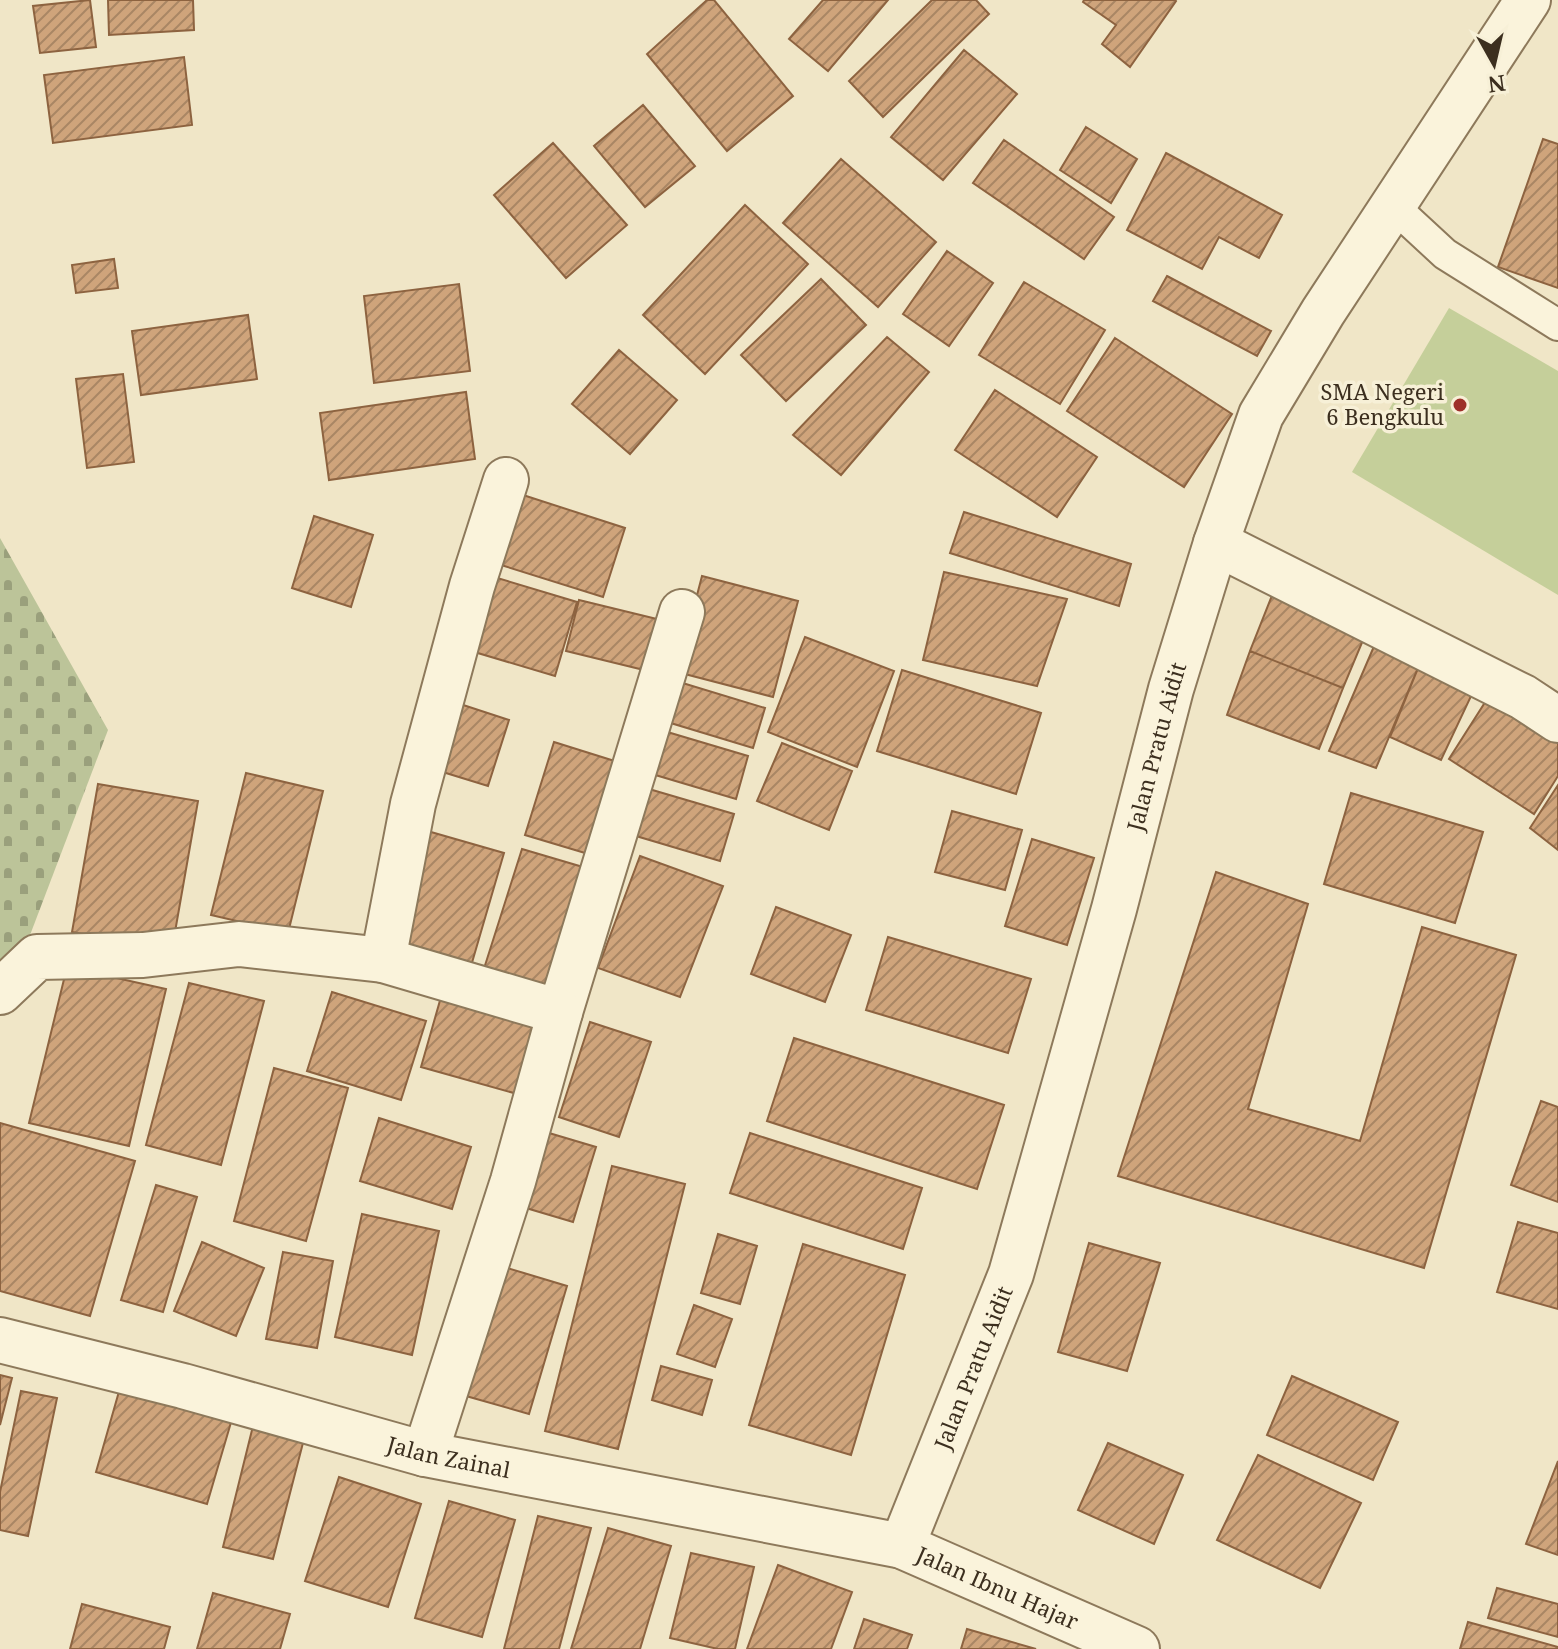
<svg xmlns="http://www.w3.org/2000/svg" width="1558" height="1649" viewBox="0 0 1558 1649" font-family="'Noto Serif',serif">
<defs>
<pattern id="cemetery-stones" width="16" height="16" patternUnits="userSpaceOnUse" patternTransform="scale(2)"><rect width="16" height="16" fill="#bcc499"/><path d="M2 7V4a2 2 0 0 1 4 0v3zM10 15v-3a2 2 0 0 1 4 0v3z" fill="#9aa07c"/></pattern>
<pattern id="building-hatch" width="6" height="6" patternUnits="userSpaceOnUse" patternTransform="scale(2)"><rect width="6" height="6" fill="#cfa47b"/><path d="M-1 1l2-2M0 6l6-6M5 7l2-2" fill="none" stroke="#a98664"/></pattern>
</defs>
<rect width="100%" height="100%" fill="#f0e6c7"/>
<!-- cemetery -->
<path fill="url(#cemetery-stones)" d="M 0,538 L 108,730 L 0,1014 Z"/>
<!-- garden -->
<path fill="#c5cf9a" d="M 1449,308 L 1558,371 L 1558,595 L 1352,472 Z"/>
<!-- building -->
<path fill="url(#building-hatch)" stroke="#8d6340" stroke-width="2" d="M 90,0 L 96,47 L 40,53 L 33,6 Z
M 108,0 L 193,0 L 194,30 L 109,35 Z
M 707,0 L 714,0 L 793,96 L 727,151 L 647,54 Z
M 823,0 L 888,0 L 828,71 L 789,39 Z
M 932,0 L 976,0 L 989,14 L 883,117 L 849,81 Z
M 1084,0 L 1175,0 L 1176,1 L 1130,67 L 1102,44 L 1116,25 L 1083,2 Z
M 964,50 L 1017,94 L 943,180 L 891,137 Z
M 184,57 L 192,125 L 53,143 L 44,75 Z
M 643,105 L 695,166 L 645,207 L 594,146 Z
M 1086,127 L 1137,159 L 1111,203 L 1060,170 Z
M 1543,139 L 1558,144 L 1558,288 L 1498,267 Z
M 1004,140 L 1114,217 L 1084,259 L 973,183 Z
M 553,143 L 627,225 L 566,278 L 494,195 Z
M 1166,153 L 1282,215 L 1259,258 L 1219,237 L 1202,269 L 1127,230 Z
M 841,159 L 936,242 L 878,307 L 783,223 Z
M 745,205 L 808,264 L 705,374 L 643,315 Z
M 947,251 L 993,283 L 949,346 L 903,314 Z
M 114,259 L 118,288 L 76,293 L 72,265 Z
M 1167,276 L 1271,331 L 1257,356 L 1153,301 Z
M 821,279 L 866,325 L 786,401 L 741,355 Z
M 1024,282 L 1105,330 L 1060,404 L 979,355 Z
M 459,284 L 470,371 L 374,383 L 364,296 Z
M 248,315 L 257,379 L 141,395 L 132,331 Z
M 887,337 L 929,372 L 841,475 L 793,435 Z
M 1115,338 L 1232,414 L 1184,487 L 1067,411 Z
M 619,350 L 677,400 L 630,454 L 572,404 Z
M 123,374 L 134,462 L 87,468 L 76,379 Z
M 995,390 L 1097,457 L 1057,517 L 955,450 Z
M 466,392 L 475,459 L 329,480 L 320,413 Z
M 523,495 L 625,528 L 603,597 L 501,565 Z
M 964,512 L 1131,564 L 1119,606 L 950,553 Z
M 314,516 L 373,535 L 351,607 L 292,588 Z
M 944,572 L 1067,599 L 1037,686 L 923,660 Z
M 484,574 L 577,602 L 555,676 L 461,648 Z
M 702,576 L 798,601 L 773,697 L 677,672 Z
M 1273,593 L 1366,633 L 1343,688 L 1250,651 Z
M 579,600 L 661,620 L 648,671 L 566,651 Z
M 805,637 L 894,671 L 857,767 L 768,732 Z
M 1375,644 L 1418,668 L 1376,768 L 1329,751 Z
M 1250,651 L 1343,688 L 1319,749 L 1227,715 Z
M 1418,668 L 1472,694 L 1441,760 L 1390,737 Z
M 902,670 L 1041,713 L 1016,794 L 877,751 Z
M 676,681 L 765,708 L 753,748 L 664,721 Z
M 1491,693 L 1558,736 L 1558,776 L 1534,814 L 1449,759 Z
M 454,702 L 509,720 L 488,786 L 433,769 Z
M 664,731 L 748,756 L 736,799 L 652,774 Z
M 554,742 L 624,764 L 595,856 L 525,835 Z
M 782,743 L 852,771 L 829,830 L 757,801 Z
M 246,773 L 323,791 L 288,933 L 211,915 Z
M 98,784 L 198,801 L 172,949 L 72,932 Z
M 1558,785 L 1558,850 L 1530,828 Z
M 649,789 L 734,814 L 720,861 L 636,836 Z
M 1351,793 L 1483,832 L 1455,923 L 1324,884 Z
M 952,811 L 1022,830 L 1005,890 L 935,872 Z
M 424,830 L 504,853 L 471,966 L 391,944 Z
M 1032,839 L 1094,858 L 1067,945 L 1005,926 Z
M 522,849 L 593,870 L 552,999 L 481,978 Z
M 640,856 L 723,886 L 680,997 L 598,968 Z
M 1216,872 L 1308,904 L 1248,1109 L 1360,1141 L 1422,927 L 1516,955 L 1424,1268 L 1118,1176 Z
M 776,907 L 851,935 L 825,1002 L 751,974 Z
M 888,937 L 1031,979 L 1008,1053 L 866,1010 Z
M 67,967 L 166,989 L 129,1146 L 29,1123 Z
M 189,983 L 264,1001 L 221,1165 L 146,1145 Z
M 332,992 L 426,1021 L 401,1100 L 307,1071 Z
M 441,997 L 549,1028 L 528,1097 L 421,1067 Z
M 590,1022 L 651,1042 L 619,1137 L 559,1117 Z
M 794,1038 L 1004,1105 L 977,1189 L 767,1121 Z
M 274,1068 L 348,1088 L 306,1241 L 234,1221 Z
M 1541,1101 L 1558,1107 L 1558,1202 L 1511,1185 Z
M 379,1118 L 471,1147 L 452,1209 L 360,1181 Z
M 0,1123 L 135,1161 L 90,1316 L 0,1291 Z
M 549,1133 L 596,1147 L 573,1222 L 526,1208 Z
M 750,1133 L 922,1188 L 903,1249 L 730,1193 Z
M 612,1166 L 685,1184 L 618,1449 L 545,1431 Z
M 156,1185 L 197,1197 L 163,1312 L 121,1300 Z
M 362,1214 L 439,1231 L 412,1355 L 335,1337 Z
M 1518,1222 L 1558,1233 L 1558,1309 L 1497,1292 Z
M 718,1234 L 757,1246 L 740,1304 L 701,1293 Z
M 202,1242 L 264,1268 L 236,1336 L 174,1311 Z
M 1089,1243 L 1160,1263 L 1127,1371 L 1058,1352 Z
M 803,1244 L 905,1275 L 851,1455 L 749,1425 Z
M 283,1252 L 333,1261 L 317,1348 L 266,1339 Z
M 504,1267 L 567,1286 L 529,1414 L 466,1396 Z
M 694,1305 L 732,1319 L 715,1367 L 677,1354 Z
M 661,1366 L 712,1380 L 702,1415 L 652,1400 Z
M 0,1375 L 12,1378 L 0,1425 Z
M 1292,1376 L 1398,1422 L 1373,1480 L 1267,1435 Z
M 120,1388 L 232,1419 L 207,1504 L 96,1472 Z
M 21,1391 L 57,1398 L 28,1536 L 0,1530 L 0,1492 Z
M 253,1426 L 304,1439 L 273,1559 L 223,1547 Z
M 1108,1443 L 1183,1475 L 1154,1544 L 1078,1510 Z
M 1258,1455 L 1361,1503 L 1320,1588 L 1217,1540 Z
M 1558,1461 L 1558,1555 L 1526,1544 Z
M 339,1477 L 421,1504 L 388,1607 L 305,1581 Z
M 449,1501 L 515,1520 L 482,1637 L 415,1618 Z
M 538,1516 L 591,1528 L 559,1649 L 504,1649 Z
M 608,1528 L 671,1546 L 640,1649 L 571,1649 Z
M 691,1553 L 754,1567 L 735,1649 L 718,1649 L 670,1638 Z
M 778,1565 L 852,1592 L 831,1649 L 747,1649 Z
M 1497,1588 L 1558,1604 L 1558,1637 L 1488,1618 Z
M 213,1593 L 290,1614 L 280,1649 L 197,1649 Z
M 82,1604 L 170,1627 L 164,1649 L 70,1649 Z
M 864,1619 L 912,1635 L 907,1649 L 854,1649 Z
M 1468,1622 L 1558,1647 L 1558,1649 L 1460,1649 Z
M 967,1629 L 1036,1649 L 961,1649 Z"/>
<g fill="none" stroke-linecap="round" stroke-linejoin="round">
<!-- service casing -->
<g stroke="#8d795b" stroke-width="34">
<path id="service" d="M 1392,205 L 1445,254 L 1558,325"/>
</g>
<!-- minor casing -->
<g stroke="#8d795b" stroke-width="48">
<g id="minor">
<path d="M 1216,543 L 1523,697 L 1558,720"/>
<path d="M 383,960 L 560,1012 L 682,612"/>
<path d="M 0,992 L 37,957 L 143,955 L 239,944 L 383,960 L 413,804 L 472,586 L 506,480"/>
<path d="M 425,1454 L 513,1181 L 560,1012"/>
<path id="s1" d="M 902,1546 L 1011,1274 L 1114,909 L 1171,689 L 1216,543 L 1261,415 L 1323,312 L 1528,0"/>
</g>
</g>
<!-- tertiary casing -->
<g stroke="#8d795b" stroke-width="48">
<g id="tertiary">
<path id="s2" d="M 0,1340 L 183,1386 L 425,1454 L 902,1546 L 1137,1649"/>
</g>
</g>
<!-- service -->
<use href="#service" stroke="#faf3db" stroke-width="30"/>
<!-- minor -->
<use href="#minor" stroke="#faf3db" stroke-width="44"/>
<!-- tertiary -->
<use href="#tertiary" stroke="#faf3db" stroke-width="44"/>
</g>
<!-- markers -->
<circle fill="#9e3029" stroke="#f7f0d7" stroke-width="3" cx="1460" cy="405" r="8"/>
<g text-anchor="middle" stroke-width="7" stroke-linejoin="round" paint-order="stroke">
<!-- poi labels -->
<g font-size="22" fill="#3c2f1f" stroke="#f7f0d7" text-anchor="end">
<text x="1444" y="400">SMA Negeri<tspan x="1444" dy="25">6 Bengkulu</tspan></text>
</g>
<!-- street labels -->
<g font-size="22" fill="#3c2f1f" stroke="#f7f0d7">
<text dy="8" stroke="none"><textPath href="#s1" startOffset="840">Jalan Pratu Aidit</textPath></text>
<text dy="8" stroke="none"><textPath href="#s1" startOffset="192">Jalan Pratu Aidit</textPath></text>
<text dy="8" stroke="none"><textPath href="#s2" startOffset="464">Jalan Zainal</textPath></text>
<text dy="8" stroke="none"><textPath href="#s2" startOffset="1030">Jalan Ibnu Hajar</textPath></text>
</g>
</g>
<!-- north arrow -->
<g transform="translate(1494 64) rotate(172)" stroke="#f7f0d7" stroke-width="6" paint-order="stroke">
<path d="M0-6L14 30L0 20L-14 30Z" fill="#3c2f1f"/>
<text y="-12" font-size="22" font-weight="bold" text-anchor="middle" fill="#3c2f1f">N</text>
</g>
</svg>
